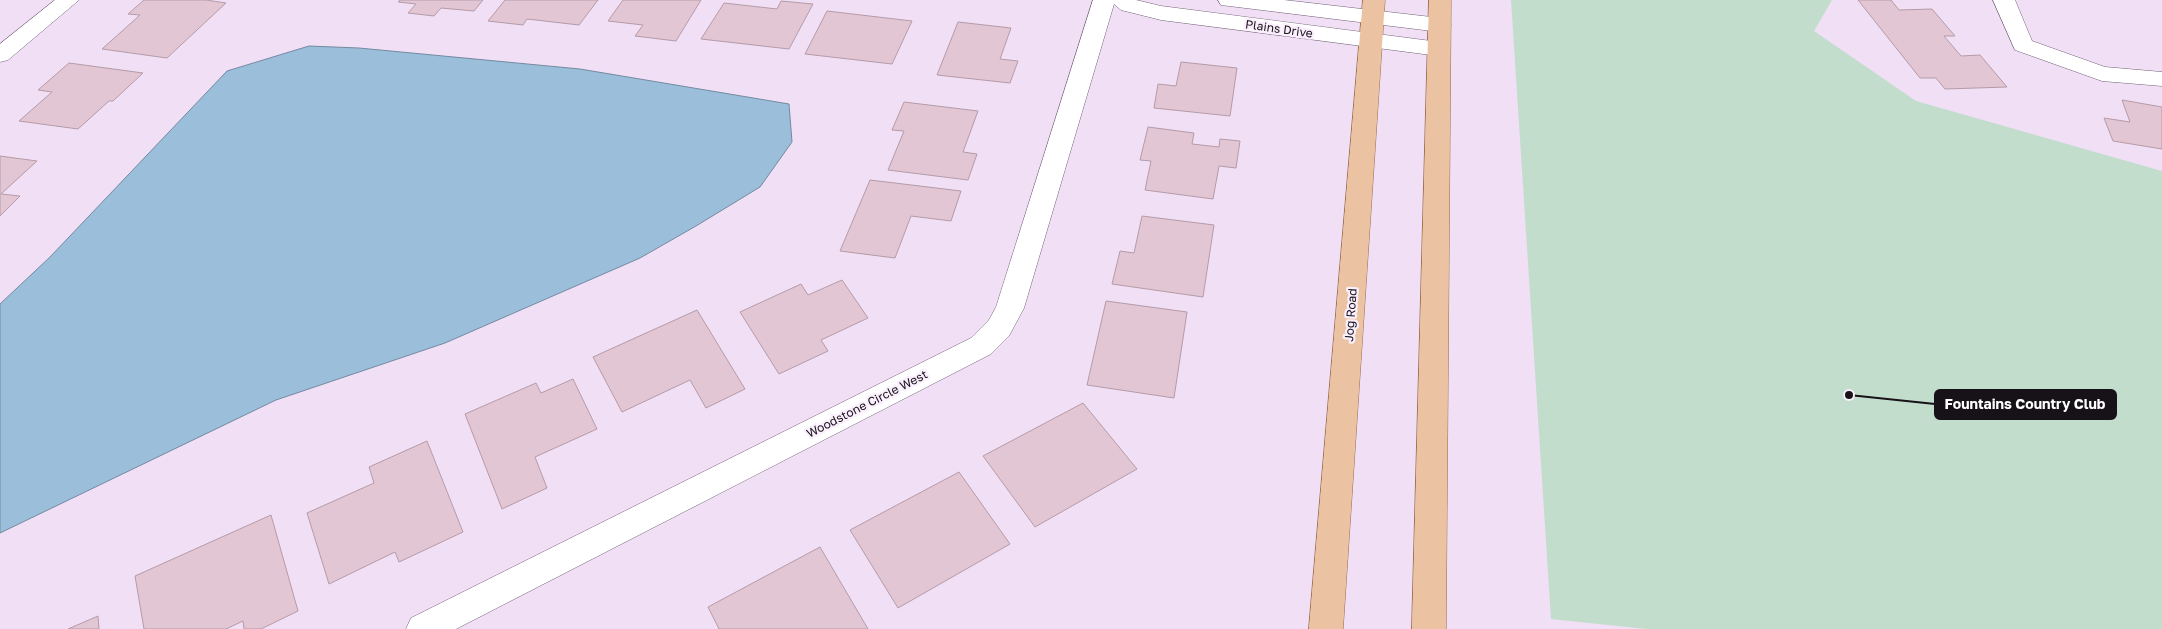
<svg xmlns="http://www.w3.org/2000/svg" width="2162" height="629" viewBox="0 0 2162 629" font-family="'Golos Text',sans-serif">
<rect width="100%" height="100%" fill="#f1dff6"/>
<!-- green -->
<path fill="#c3ddcd" d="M 1511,0 L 1832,0 L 1814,31 L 1916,101 L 2162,171 L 2162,629 L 1646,629 L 1551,619 Z"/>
<!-- water -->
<path fill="#9bbeda" stroke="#738aa0" d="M 309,46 L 359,48 L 580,69 L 789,104 L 792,142 L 760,187 L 696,226 L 640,258 L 445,343 L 276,400 L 0,533 L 0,304 L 50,257 L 227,71 Z"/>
<!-- building -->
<path fill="#e2c6d4" stroke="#b59ba7" d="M 144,0 L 206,0 L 226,3 L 167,58 L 102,49 L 140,15 L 128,14 Z
M 400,0 L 483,0 L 474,11 L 441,8 L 434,16 L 408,13 L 416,4 L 398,2 Z
M 505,0 L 598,0 L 579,25 L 527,19 L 523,25 L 488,21 Z
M 623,0 L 701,0 L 676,41 L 635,36 L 643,25 L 608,21 Z
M 1858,0 L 1891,0 L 1899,10 L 1932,9 L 1955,36 L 1944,36 L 1961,56 L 1980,55 L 2007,87 L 1945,89 L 1936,78 L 1920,78 Z
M 781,1 L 813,4 L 789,49 L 701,39 L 724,3 L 777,9 Z
M 827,11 L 912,21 L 892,64 L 805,54 Z
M 958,22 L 1011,28 L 1000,59 L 1018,61 L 1010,83 L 937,75 Z
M 1181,62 L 1237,68 L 1230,116 L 1154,108 L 1158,84 L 1176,86 Z
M 69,63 L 143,73 L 113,101 L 109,101 L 78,129 L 19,121 L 52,92 L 38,90 Z
M 2122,100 L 2162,107 L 2162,149 L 2113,141 L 2104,118 L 2130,122 Z
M 904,102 L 978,111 L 963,152 L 977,154 L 968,180 L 888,170 L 904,131 L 892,130 Z
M 1148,127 L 1194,133 L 1192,144 L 1219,147 L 1220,139 L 1240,141 L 1236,168 L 1219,166 L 1213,199 L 1145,190 L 1151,161 L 1140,160 Z
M 0,156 L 37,161 L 1,194 L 20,196 L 0,216 Z
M 870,180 L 961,191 L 951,221 L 911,216 L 895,258 L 840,251 Z
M 1142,216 L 1214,225 L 1203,297 L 1112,284 L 1120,251 L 1134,253 Z
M 842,280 L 868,318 L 821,340 L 828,351 L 779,374 L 740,312 L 801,284 L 808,295 Z
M 1106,301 L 1187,312 L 1174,398 L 1087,385 Z
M 697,310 L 745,389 L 706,408 L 690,380 L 622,412 L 593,357 Z
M 573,379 L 597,429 L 535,457 L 547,488 L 502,509 L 465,414 L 536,383 L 541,393 Z
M 1083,403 L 1137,469 L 1035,527 L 983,456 Z
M 427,441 L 463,532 L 399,562 L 395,552 L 329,584 L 307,513 L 374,483 L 369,467 Z
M 959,472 L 1010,544 L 898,608 L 850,530 Z
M 271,515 L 298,611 L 261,629 L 244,629 L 243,621 L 226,629 L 144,629 L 135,576 Z
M 820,547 L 868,629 L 719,629 L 708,607 Z
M 98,616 L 99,629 L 68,629 Z"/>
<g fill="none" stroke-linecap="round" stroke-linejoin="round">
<!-- minor casing -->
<g stroke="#726376" stroke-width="1">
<path id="minor" d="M 55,0 L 79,0 L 8,60 L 0,62 L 0,44 Z
M 1093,0 L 1136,0 L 1161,6 L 1439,42 L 1447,44 L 1450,49 L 1447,54 L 1439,56 L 1161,20 L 1121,10 L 1114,4 L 1024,308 L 1009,336 L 991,354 L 456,629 L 406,629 L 411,618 L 971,338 L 989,320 L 996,307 Z
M 1218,0 L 1284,0 L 1440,18 L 1448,20 L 1451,25 L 1448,30 L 1440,32 L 1229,6 L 1221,5 Z
M 1993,0 L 2015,0 L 2032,41 L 2105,67 L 2162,72 L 2162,86 L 2102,81 L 2015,50 Z"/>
</g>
<!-- major casing -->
<g stroke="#9a6b49" stroke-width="1">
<path id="major" d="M 1363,0 L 1385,0 L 1343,629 L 1309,629 Z
M 1429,0 L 1451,0 L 1446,629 L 1412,629 Z"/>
</g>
<!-- minor -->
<use href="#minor" fill="#fff" fill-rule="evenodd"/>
<!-- major -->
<use href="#major" fill="#ecc3a2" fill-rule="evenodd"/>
</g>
<g text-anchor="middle" stroke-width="4.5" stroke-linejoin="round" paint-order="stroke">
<!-- street labels -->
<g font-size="12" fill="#171118" stroke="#faeffd">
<text transform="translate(1279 29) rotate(8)" y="4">Plains Drive</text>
<text transform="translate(1351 315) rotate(-86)" y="4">Jog Road</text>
<text transform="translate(867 404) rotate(-27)" y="4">Woodstone Circle West</text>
</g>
</g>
<!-- callouts -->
<path fill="none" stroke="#171118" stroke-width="2" d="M1849 395L1935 404"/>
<circle fill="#171118" stroke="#faeffd" stroke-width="2" cx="1849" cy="395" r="5"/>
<rect fill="#171118" stroke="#171118" stroke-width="2" x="1935" y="390" width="181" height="29" rx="5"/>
<g font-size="14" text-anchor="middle" font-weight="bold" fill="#fff">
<text x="2025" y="409">Fountains Country Club</text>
</g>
</svg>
